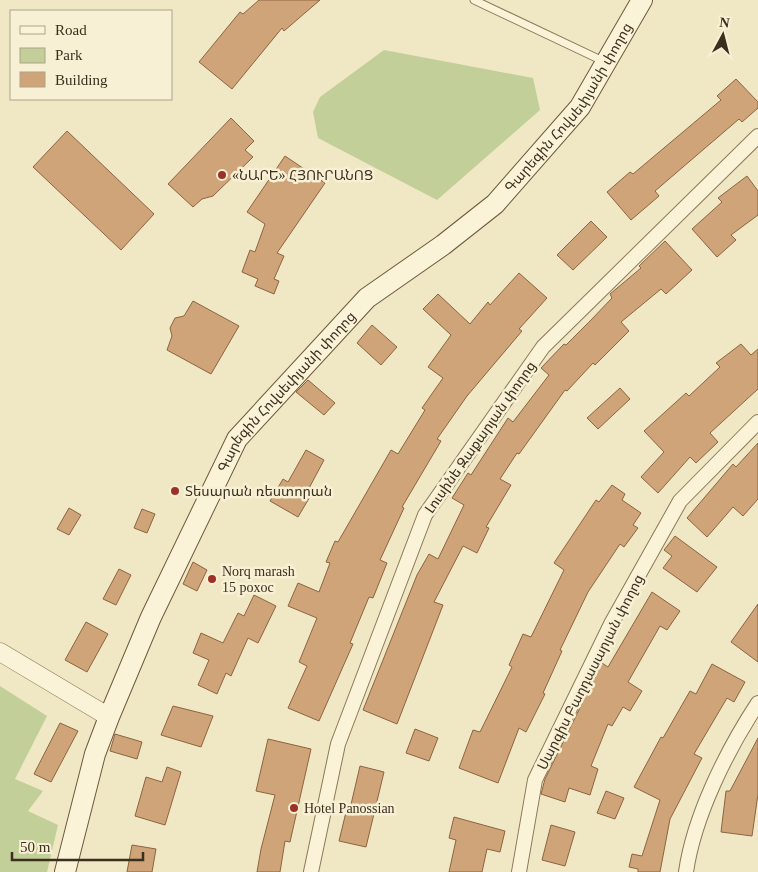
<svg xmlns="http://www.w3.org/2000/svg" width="758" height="872" viewBox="0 0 758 872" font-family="'Times New Roman','Noto Sans Armenian',serif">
<rect width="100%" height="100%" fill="#f0e7c4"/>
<!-- green -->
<path fill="#c3cf98" d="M 384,50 L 533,78 L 540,110 L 437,200 L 318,138 L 313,112 L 320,97 Z
M 0,686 L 47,716 L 15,779 L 43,791 L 28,811 L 58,825 L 47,872 L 0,872 Z"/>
<!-- building -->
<path fill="#cfa479" stroke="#8c643f" d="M 259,0 L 320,0 L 284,31 L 282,28 L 232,89 L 199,62 L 240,12 L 243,14 Z
M 736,79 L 758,102 L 758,108 L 742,122 L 739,119 L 655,191 L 659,196 L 631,220 L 607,192 L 630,172 L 633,174 L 721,100 L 717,96 Z
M 231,118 L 254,141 L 245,150 L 253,157 L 213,196 L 202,199 L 193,207 L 168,184 Z
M 67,131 L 154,214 L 121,250 L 33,167 Z
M 285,156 L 325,183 L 277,253 L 284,256 L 274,279 L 279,281 L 274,294 L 255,286 L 258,279 L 242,272 L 250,250 L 255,252 L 265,224 L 247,212 Z
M 747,176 L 758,191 L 758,215 L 731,235 L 736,240 L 717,257 L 692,229 L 722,202 L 718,198 Z
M 591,221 L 607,237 L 573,270 L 557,255 Z
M 665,241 L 692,270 L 666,294 L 661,289 L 621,322 L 629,331 L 595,365 L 593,363 L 567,391 L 565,390 L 519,454 L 517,453 L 500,479 L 511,485 L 486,527 L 489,528 L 477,553 L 463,546 L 434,602 L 443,605 L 397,724 L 363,710 L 417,575 L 429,554 L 438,559 L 464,505 L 452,498 L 468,473 L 471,475 L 508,418 L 513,422 L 549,375 L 541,368 L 564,344 L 566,345 L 591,320 L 612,298 L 610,294 L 641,268 L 639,266 Z
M 519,273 L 547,298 L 519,329 L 522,331 L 467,396 L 437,439 L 441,441 L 402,507 L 404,508 L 380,560 L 387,563 L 373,598 L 369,597 L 350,643 L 353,644 L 319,721 L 288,708 L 307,666 L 299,662 L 317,618 L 288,606 L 298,583 L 319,592 L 330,563 L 326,562 L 335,541 L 338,542 L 391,450 L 398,454 L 425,410 L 422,408 L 443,378 L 428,367 L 451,335 L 423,309 L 438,294 L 470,324 L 488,302 L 490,305 Z
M 193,301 L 239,326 L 211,374 L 167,350 L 172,336 L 170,328 L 175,318 L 184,316 Z
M 372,325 L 397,347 L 381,365 L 357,343 Z
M 741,344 L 751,355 L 758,349 L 758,389 L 710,433 L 718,442 L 696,463 L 690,457 L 658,493 L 641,477 L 664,452 L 644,431 L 686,393 L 689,396 L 720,367 L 716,363 Z
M 308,380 L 335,403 L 324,415 L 296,392 Z
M 620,388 L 630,399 L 598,429 L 587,418 Z
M 758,443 L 758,499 L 743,516 L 733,507 L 707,537 L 687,518 L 733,464 L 736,467 Z
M 306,450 L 324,460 L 307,492 L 311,495 L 298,517 L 270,501 L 283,479 L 288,482 Z
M 612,485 L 625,494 L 622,500 L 641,513 L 633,525 L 638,528 L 624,547 L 620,544 L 588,592 L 560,650 L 562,651 L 543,693 L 545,694 L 526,732 L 519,728 L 498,783 L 459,768 L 473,730 L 480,732 L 512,667 L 509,665 L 523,634 L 531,637 L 564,570 L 554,563 L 596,500 L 599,502 Z
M 69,508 L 81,515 L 69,535 L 57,529 Z
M 142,509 L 155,514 L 147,533 L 134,528 Z
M 675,536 L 717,567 L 697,592 L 663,568 L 672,556 L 664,550 Z
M 193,562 L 207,570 L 197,591 L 183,584 Z
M 119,569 L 131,575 L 116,605 L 103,599 Z
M 652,592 L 680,611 L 667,630 L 660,626 L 628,682 L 642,691 L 630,711 L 623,707 L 612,726 L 608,724 L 591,766 L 598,769 L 590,795 L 569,788 L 565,802 L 541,794 L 545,779 L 602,663 L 608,667 Z
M 254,595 L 276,606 L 258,643 L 248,638 L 231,676 L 226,673 L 217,694 L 198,685 L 209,660 L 193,653 L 201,633 L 223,643 L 238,613 L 244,616 Z
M 758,604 L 758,662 L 731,642 Z
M 86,622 L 108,634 L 87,672 L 65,660 Z
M 712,664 L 745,682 L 734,702 L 727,698 L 694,754 L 702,758 L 670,819 L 660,872 L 638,872 L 638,869 L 629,867 L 632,854 L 642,856 L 660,800 L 634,787 L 661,737 L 663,738 L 690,691 L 696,694 Z
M 173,706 L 213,716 L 201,747 L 161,735 Z
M 60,723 L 78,731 L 51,782 L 34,774 Z
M 415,729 L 438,738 L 429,761 L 406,753 Z
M 115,734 L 142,742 L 137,759 L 110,751 Z
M 758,738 L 758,794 L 752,836 L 721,832 L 726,791 L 730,791 Z
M 268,739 L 311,749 L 290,842 L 285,841 L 280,872 L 257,872 L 261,849 L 275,795 L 256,791 Z
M 360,766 L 384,772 L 366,847 L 339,841 L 346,812 L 349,813 Z
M 167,767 L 181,772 L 165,825 L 135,816 L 146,777 L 162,782 Z
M 606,791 L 624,798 L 615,819 L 597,813 Z
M 454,817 L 505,831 L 500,852 L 487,849 L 482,872 L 449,872 L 456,840 L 449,838 Z
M 551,825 L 575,832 L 565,866 L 542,860 Z
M 132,845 L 156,849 L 152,872 L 127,872 Z"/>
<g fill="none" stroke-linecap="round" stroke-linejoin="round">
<!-- service casing -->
<g stroke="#8b785a" stroke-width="9">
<path id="service" d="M 474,0 L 605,62"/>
</g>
<!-- minor casing -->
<g stroke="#8b785a" stroke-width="16">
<path id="minor" d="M 311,872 L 338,744 L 425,515 L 543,347 L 758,136
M 519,872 L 535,780 L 611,624 L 680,501 L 758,422
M 686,872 C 694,816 727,750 758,703"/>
</g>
<!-- tertiary casing -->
<g stroke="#8b785a" stroke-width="19">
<path id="tertiary" d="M 0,652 L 109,717"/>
</g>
<!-- secondary casing -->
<g stroke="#6d593d" stroke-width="22">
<g id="secondary">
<path id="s1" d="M 65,872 L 95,754 L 109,717 L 151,617 L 237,439 L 367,298 L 443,245 L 495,204 L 580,107 L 642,0"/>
</g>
</g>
<!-- service -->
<use href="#service" stroke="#faf3d8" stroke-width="7"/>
<!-- minor -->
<use href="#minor" stroke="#faf3d8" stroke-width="14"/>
<!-- tertiary -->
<use href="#tertiary" stroke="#faf3d8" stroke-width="18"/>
<!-- secondary -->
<use href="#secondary" stroke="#faf3d8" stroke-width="20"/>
</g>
<!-- markers -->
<g fill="#9d3127" stroke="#f7f0d4" stroke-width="2">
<circle cx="222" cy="175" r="5"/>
<circle cx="175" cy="491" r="5"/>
<circle cx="212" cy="579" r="5"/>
<circle cx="294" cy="808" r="5"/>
</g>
<g text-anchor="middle" stroke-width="5" stroke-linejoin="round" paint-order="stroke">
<!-- street labels -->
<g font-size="14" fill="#3b2f1e" stroke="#f7f0d4">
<text dy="5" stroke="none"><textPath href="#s1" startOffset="940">Գարեգին Հովսեփյանի փողոց</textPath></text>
<text dy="5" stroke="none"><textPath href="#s1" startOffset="535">Գարեգին Հովսեփյանի փողոց</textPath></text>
<text transform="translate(480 437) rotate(-55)" y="5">Լուսինե Զաքարյան փողոց</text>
<text transform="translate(590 672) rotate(-63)" y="5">Սարգիս Բաղդասարյան փողոց</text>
</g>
<!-- poi labels -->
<g font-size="14" fill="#3b2f1e" stroke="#f7f0d4" text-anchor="start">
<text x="232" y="180">«ՆԱՐԵ» ՀՅՈՒՐԱՆՈՑ</text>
<text x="185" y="496">Տեսարան ռեստորան</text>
<text x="222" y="576">Norq marash<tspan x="222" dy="16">15 poxoc</tspan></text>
<text x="304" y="813">Hotel Panossian</text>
</g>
</g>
<!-- legend -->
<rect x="10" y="10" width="162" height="90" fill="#f7f0d4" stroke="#aca38b"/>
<rect x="20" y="26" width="25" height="8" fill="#faf3d8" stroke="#aca38b"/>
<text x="55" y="35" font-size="15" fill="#3b2f1e">Road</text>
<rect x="20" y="48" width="25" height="15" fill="#c3cf98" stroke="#aca38b"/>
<text x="55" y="60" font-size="15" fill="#3b2f1e">Park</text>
<rect x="20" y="72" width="25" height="15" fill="#cfa479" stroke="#aca38b"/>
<text x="55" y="85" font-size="15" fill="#3b2f1e">Building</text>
<!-- north arrow -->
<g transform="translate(723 35) rotate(7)" stroke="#f7f0d4" stroke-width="4" paint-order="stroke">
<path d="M0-4L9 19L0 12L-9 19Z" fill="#3b2f1e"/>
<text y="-8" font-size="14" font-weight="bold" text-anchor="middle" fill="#3b2f1e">N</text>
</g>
<!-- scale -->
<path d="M12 852v8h131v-8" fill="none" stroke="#3b2f1e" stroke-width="2.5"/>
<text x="20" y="852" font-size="15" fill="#3b2f1e" stroke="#f7f0d4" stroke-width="4" paint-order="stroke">50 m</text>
</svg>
